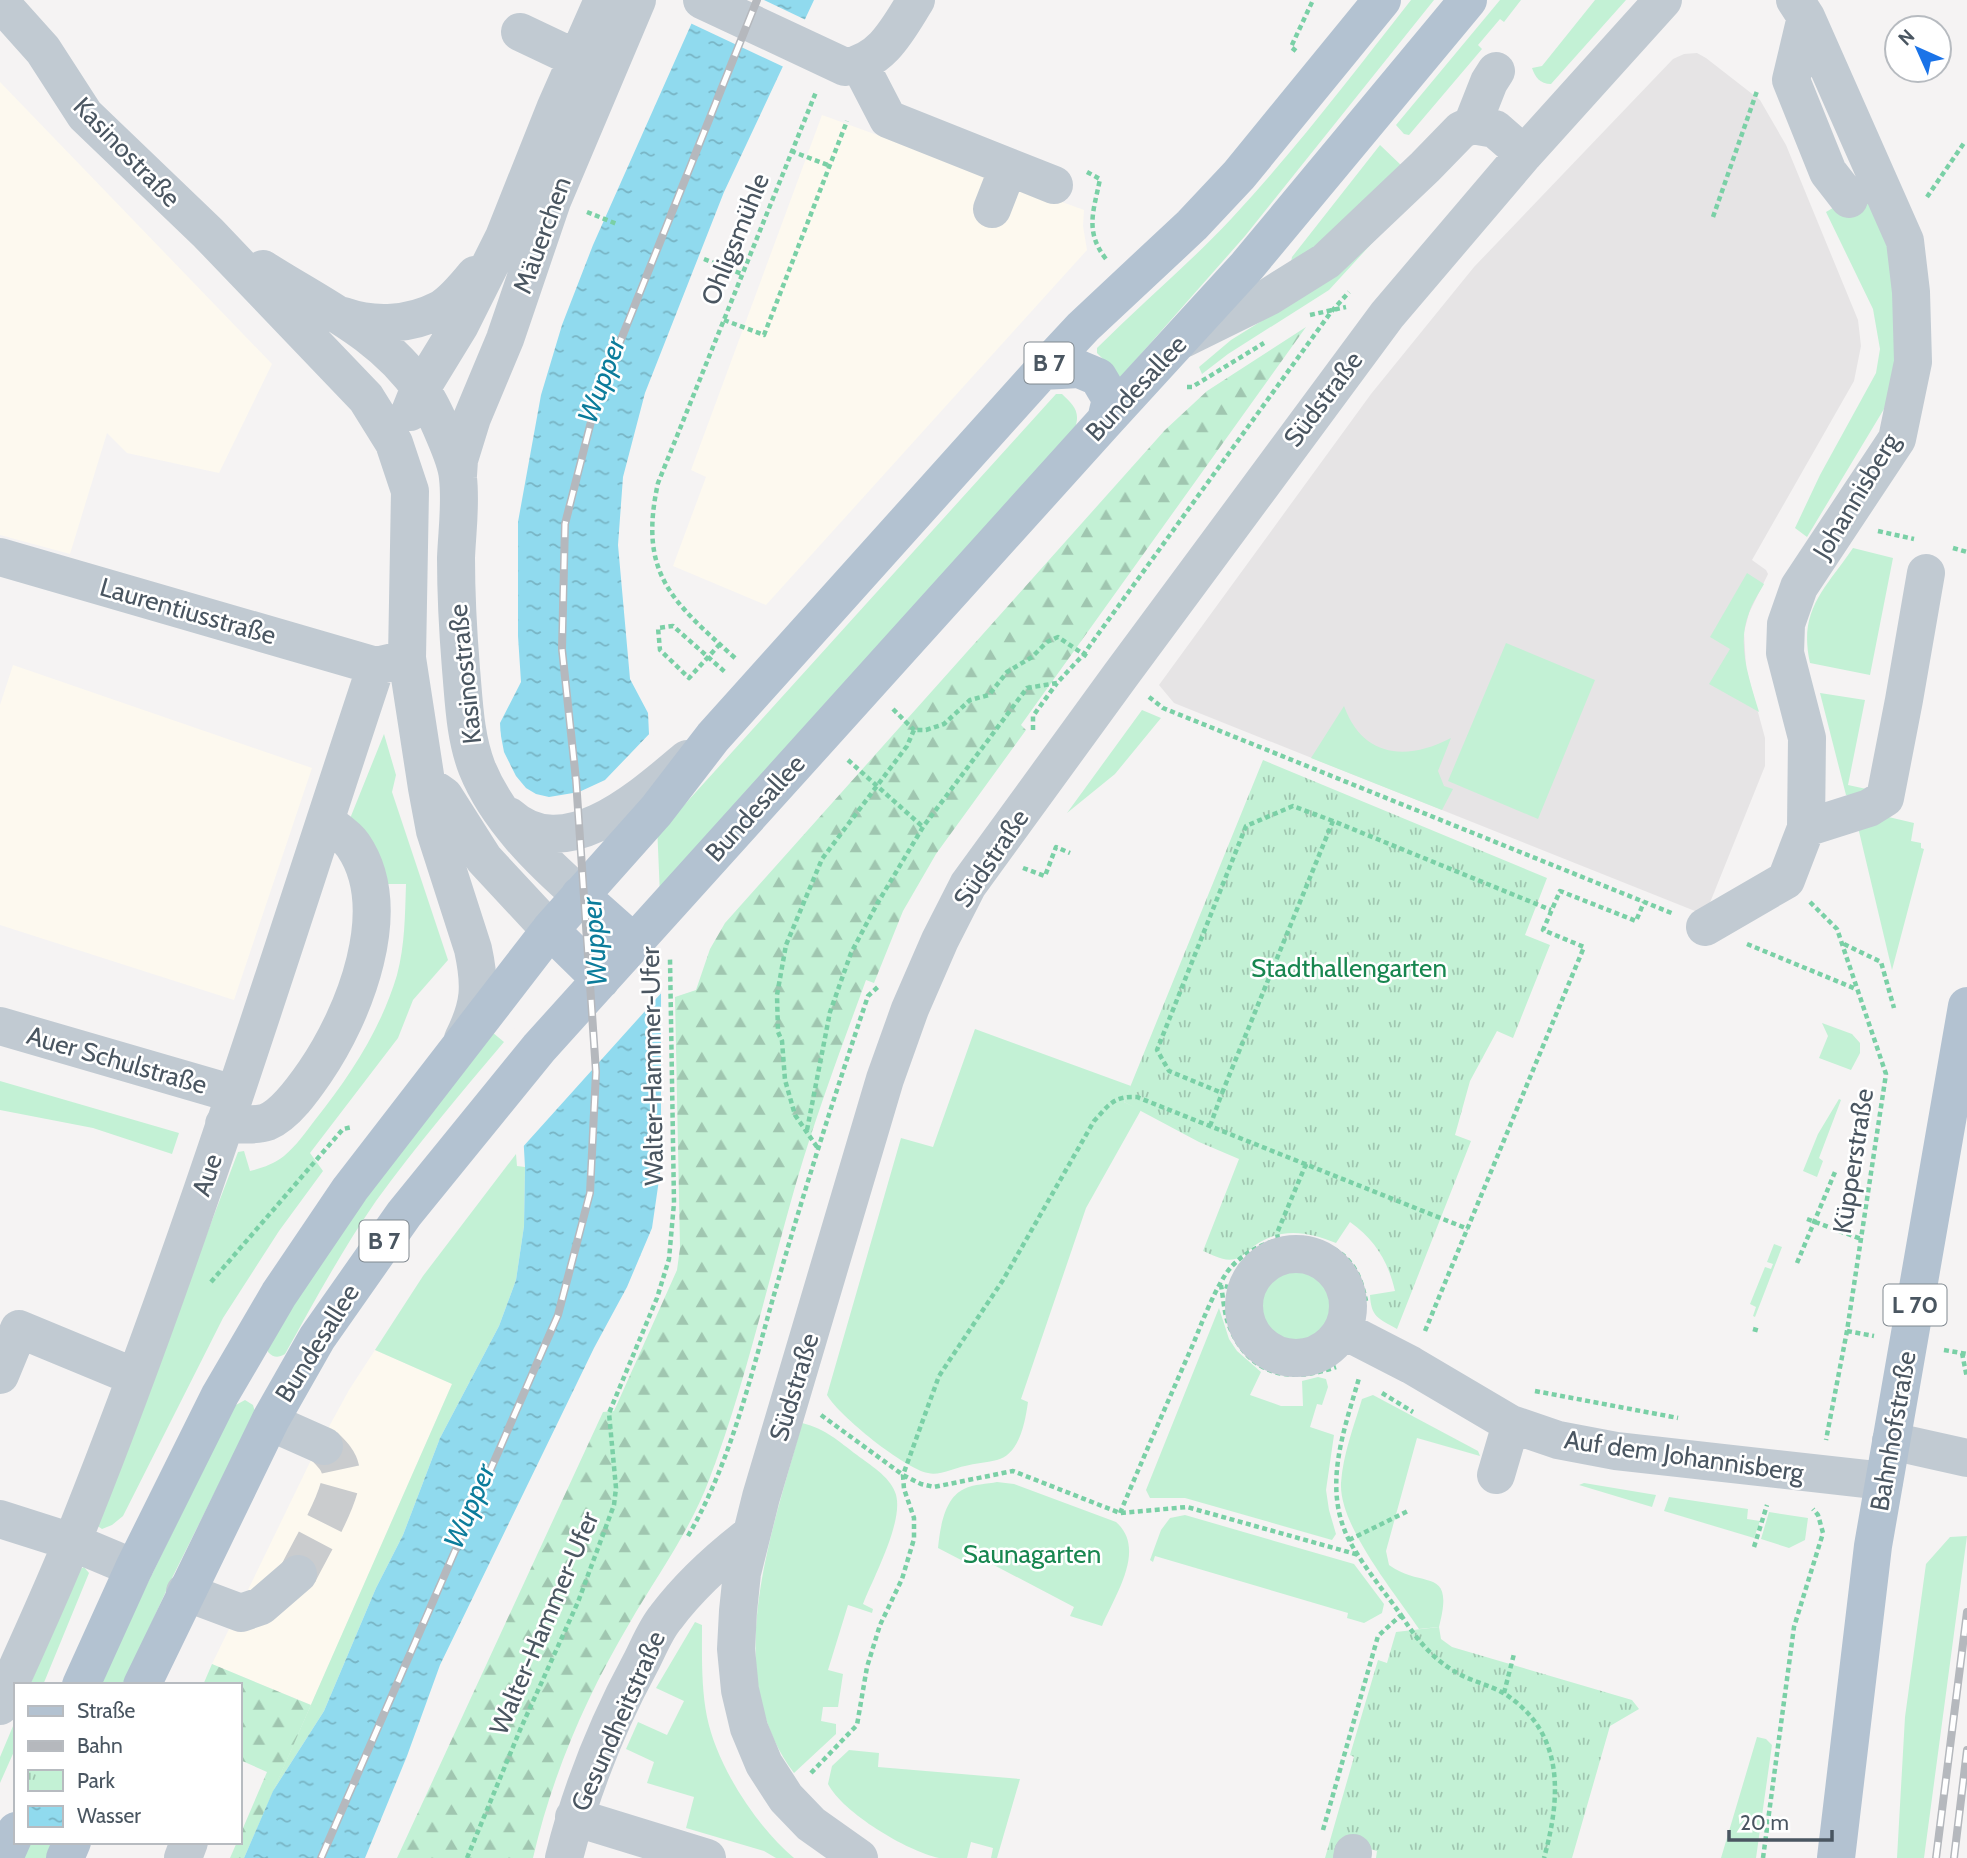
<svg xmlns="http://www.w3.org/2000/svg" width="1967" height="1858" viewBox="0 0 1967 1858" font-family="Cabin,sans-serif">
<defs>
<pattern id="forest-firs" width="22" height="20" patternUnits="userSpaceOnUse" patternTransform="scale(1.75)"><rect width="22" height="20" fill="#c3f1d5"/><path d="M5 1l3.5 6h-7zM16 11l3.5 6h-7z" fill="#a0c6b0"/></pattern>
<pattern id="park-tufts" width="24" height="20" patternUnits="userSpaceOnUse" patternTransform="scale(1.75)"><rect width="24" height="20" fill="#c3f1d5"/><path d="M3 7l-1-3M5 7V3M7 7l1-3M15 17l-1-3M17 17v-4M19 17l1-3" fill="none" stroke="#a0c6b0"/></pattern>
<pattern id="water-ripples" width="26" height="14" patternUnits="userSpaceOnUse" patternTransform="scale(1.75)"><rect width="26" height="14" fill="#90daee"/><path d="M2 4q2-2 4 0t4 0M15 11q2-2 4 0t4 0" fill="none" stroke="#78b4c4"/></pattern>
</defs>
<rect width="100%" height="100%" fill="#f5f3f3"/>
<!-- commercial -->
<path fill="#fdf9ef" d="M 0,82 L 272,364 L 219,473 L 127,453 L 107,433 L 70,554 L 0,535 Z
M 822,115 L 1084,210 L 1083,226 L 1087,250 L 766,605 L 673,566 L 706,477 L 691,470 Z
M 13,665 L 312,768 L 234,1000 L 0,925 L 0,705 Z
M 375,1350 L 452,1384 L 311,1705 L 212,1664 L 313,1456 L 349,1390 Z"/>
<!-- education -->
<path fill="#e6e4e5" d="M 1697,53 L 1706,58 L 1760,100 L 1786,145 L 1858,320 L 1861,346 L 1854,381 L 1752,560 L 1766,570 L 1768,574 L 1749,613 L 1744,632 L 1746,668 L 1765,738 L 1765,766 L 1705,915 L 1174,703 L 1159,685 L 1371,394 L 1474,267 L 1673,59 L 1684,54 Z"/>
<!-- green -->
<path fill="#c3f1d5" d="M 1411,0 L 1434,0 L 1245,236 L 1118,380 L 1108,364 L 1097,353 L 1097,348 C 1141,304 1189,264 1232,218 C 1296,149 1353,74 1411,0 Z
M 1500,0 L 1521,0 L 1504,22 L 1500,19 L 1478,45 L 1482,49 L 1409,135 L 1404,134 L 1396,125 Z
M 1595,0 L 1626,0 L 1551,84 C 1540,84 1535,77 1532,68 L 1542,66 Z
M 1380,145 L 1403,167 L 1330,240 L 1291,262 L 1292,257 Z
M 1868,187 L 1894,240 L 1902,361 L 1884,409 L 1807,537 L 1795,528 L 1820,475 L 1876,373 L 1880,349 L 1873,309 L 1826,212 Z
M 1385,229 L 1329,290 L 1228,354 L 1202,374 L 1199,367 L 1231,340 L 1323,283 Z
M 1056,394 L 1062,394 C 1073,405 1081,411 1075,428 L 662,887 L 610,887 Z
M 1853,548 L 1893,558 L 1870,675 L 1810,663 C 1798,610 1825,589 1853,548 Z
M 1747,573 L 1764,584 C 1759,593 1752,603 1749,613 C 1736,645 1750,681 1759,712 L 1709,684 L 1730,649 L 1710,637 Z
M 1506,643 L 1595,680 L 1538,819 L 1448,781 Z
M 1820,693 L 1865,700 L 1848,785 L 1871,790 L 1859,795 L 1846,795 Z
M 1344,706 C 1363,758 1407,761 1451,738 L 1438,771 L 1444,786 L 1453,789 L 1442,810 L 1311,758 Z
M 1142,710 L 1161,718 L 1115,774 L 1067,813 Z
M 384,734 L 396,775 L 392,792 L 448,960 L 413,1000 L 398,1038 L 310,1153 L 323,1171 L 279,1231 L 223,1318 L 123,1516 L 112,1525 L 102,1529 L 96,1525 L 238,1152 L 244,1151 L 250,1171 C 262,1168 274,1164 284,1156 C 296,1146 306,1132 315,1120 C 350,1076 381,1029 397,975 C 405,945 405,915 406,884 L 381,884 L 349,821 Z
M 1880,815 L 1914,823 L 1911,841 L 1921,843 L 1921,848 L 1924,849 L 1892,970 L 1857,823 Z
M 1822,1023 L 1852,1034 L 1860,1043 L 1860,1053 L 1851,1070 L 1819,1058 L 1828,1036 Z
M 975,1029 L 1131,1086 L 1124,1102 L 1141,1110 L 1086,1208 L 1021,1399 L 1028,1402 C 1025,1422 1020,1454 997,1460 C 986,1463 975,1463 965,1466 C 954,1468 939,1476 928,1473 C 905,1469 839,1416 827,1395 L 901,1138 L 933,1147 Z
M 492,1032 L 504,1042 C 460,1094 416,1146 376,1201 C 342,1250 314,1302 285,1354 C 278,1358 274,1358 268,1352 L 268,1345 L 341,1231 Z
M 0,1081 L 179,1133 L 172,1154 L 93,1128 L 0,1110 Z
M 1839,1099 L 1841,1100 L 1819,1158 L 1823,1161 L 1817,1177 L 1803,1171 L 1818,1134 Z
M 516,1154 L 517,1166 L 525,1167 L 524,1226 L 516,1280 L 499,1326 L 440,1438 L 403,1535 L 376,1588 L 324,1711 L 273,1791 L 452,1384 L 375,1350 L 423,1276 Z
M 1774,1244 L 1782,1247 L 1755,1317 L 1753,1316 L 1756,1307 L 1750,1304 L 1765,1267 L 1771,1269 L 1773,1264 L 1767,1262 Z
M1260 1307a36 36 0 1 1 72 0a36 36 0 1 1-72 0Z
M 1219,1308 L 1229,1339 L 1237,1351 L 1261,1372 L 1250,1395 L 1281,1406 L 1303,1406 L 1302,1381 L 1318,1377 L 1326,1379 L 1328,1387 L 1322,1405 L 1317,1404 L 1310,1427 L 1334,1435 L 1326,1490 L 1329,1510 L 1336,1534 L 1332,1540 L 1185,1498 L 1150,1498 L 1146,1490 Z
M 1373,1395 L 1478,1451 L 1480,1456 L 1417,1438 L 1386,1551 L 1389,1565 C 1424,1590 1455,1565 1439,1627 L 1419,1629 C 1395,1593 1339,1526 1341,1483 C 1343,1454 1354,1426 1362,1399 Z
M 245,1400 L 253,1405 L 255,1412 L 173,1576 L 123,1685 L 98,1685 L 234,1406 Z
M 802,1423 C 826,1429 838,1441 857,1455 C 870,1465 889,1476 895,1492 C 906,1518 873,1578 863,1604 L 873,1609 L 872,1613 L 848,1605 L 828,1670 L 843,1674 L 838,1707 L 823,1707 L 821,1721 L 836,1724 L 836,1734 L 794,1773 C 718,1672 773,1531 802,1423 Z
M 997,1482 L 1014,1484 L 1116,1522 C 1147,1549 1115,1595 1102,1626 L 1070,1616 L 1074,1607 L 969,1552 L 963,1561 L 938,1548 C 940,1529 944,1498 964,1489 C 974,1484 987,1484 997,1482 Z
M 1584,1483 L 1656,1495 L 1652,1507 L 1579,1485 Z
M 1669,1497 L 1748,1509 L 1747,1519 L 1760,1521 L 1754,1538 L 1664,1511 Z
M 1769,1512 L 1808,1518 L 1805,1540 L 1789,1548 L 1761,1539 Z
M 1185,1515 L 1354,1564 L 1384,1604 L 1382,1613 L 1364,1623 L 1347,1618 L 1348,1613 L 1155,1556 L 1153,1562 L 1150,1560 L 1161,1530 L 1170,1518 Z
M 1967,1536 L 1924,1858 L 1897,1858 L 1905,1717 L 1926,1564 L 1950,1537 Z
M 84,1567 L 89,1573 L 43,1685 L 30,1685 L 78,1570 Z
M 695,1622 L 702,1625 C 702,1655 701,1686 707,1717 C 717,1766 756,1826 794,1858 L 776,1858 L 764,1851 L 686,1828 L 694,1797 L 647,1783 L 654,1762 L 626,1749 L 638,1722 L 667,1735 L 684,1701 L 656,1688 Z
M 16,1719 L 16,1747 L 0,1783 L 0,1757 Z
M 1757,1737 L 1766,1739 L 1772,1745 L 1756,1858 L 1721,1858 Z
M 849,1750 L 879,1753 L 878,1767 L 1020,1779 L 997,1858 L 991,1858 L 993,1848 L 971,1842 L 967,1858 C 958,1858 948,1858 939,1858 C 907,1851 843,1813 828,1784 L 832,1766 Z
M 29,1842 L 54,1842 L 47,1858 L 22,1858 Z"/>
<!-- forest -->
<path fill="url(#forest-firs)" d="M 1306,327 L 1021,725 L 1026,730 L 936,854 L 903,911 L 874,983 L 866,980 C 842,1046 817,1112 797,1180 C 768,1280 746,1383 709,1480 C 690,1531 656,1577 629,1624 C 586,1697 552,1775 533,1858 L 397,1858 L 603,1412 L 614,1411 L 677,1270 L 680,1248 L 675,997 L 696,990 L 710,949 L 725,923 L 1165,430 L 1207,391 Z
M 212,1664 L 311,1705 L 244,1858 L 230,1858 L 237,1842 L 240,1842 L 240,1835 L 267,1772 L 240,1760 L 240,1685 L 203,1685 Z"/>
<!-- park -->
<path fill="url(#park-tufts)" d="M 1263,760 L 1547,878 L 1525,935 L 1550,945 L 1513,1038 L 1497,1031 L 1470,1081 L 1455,1135 L 1471,1141 L 1397,1329 C 1378,1318 1371,1317 1370,1295 L 1395,1291 C 1388,1261 1375,1240 1350,1222 L 1336,1243 C 1309,1232 1283,1227 1257,1244 C 1250,1248 1243,1258 1235,1259 C 1224,1262 1213,1255 1203,1251 L 1239,1159 L 1199,1142 L 1124,1102 Z
M 1439,1627 L 1441,1639 L 1452,1647 L 1632,1700 L 1639,1709 L 1610,1726 L 1572,1858 L 1376,1858 L 1377,1851 L 1340,1840 L 1334,1858 L 1325,1858 L 1354,1757 L 1350,1755 L 1378,1660 L 1387,1663 L 1396,1632 Z"/>
<!-- water -->
<path fill="url(#water-ripples)" d="M 702,0 L 814,0 L 724,192 L 645,393 L 623,477 L 618,545 L 630,679 L 648,713 L 661,990 L 661,1166 L 652,1228 L 627,1287 L 594,1348 L 440,1665 L 407,1756 L 365,1858 L 244,1858 L 273,1791 L 324,1711 L 376,1588 L 403,1535 L 440,1438 L 499,1326 L 516,1280 L 524,1226 L 525,1167 L 500,723 L 521,682 L 518,636 L 518,522 L 541,395 L 562,325 L 593,245 Z"/>
<!-- pier -->
<path fill="#f5f3f3" d="M 698,0 L 764,0 L 808,21 L 786,68 L 688,22 Z
M 498,720 L 504,752 L 516,776 L 526,788 L 536,794 L 549,797 L 579,792 L 605,780 L 653,730 L 664,990 L 521,1149 Z"/>
<g fill="none" stroke-linecap="round" stroke-linejoin="round">
<!-- minor-tunnel -->
<path stroke="#caccce" stroke-width="38" stroke-dasharray="38 19" stroke-linecap="butt" d="M 298,1574 C 309,1551 343,1496 341,1473 C 340,1461 332,1454 324,1446"/>
<!-- path -->
<path stroke="#7ad0a6" stroke-width="4.5" stroke-dasharray="5 3.5" stroke-linecap="butt" d="M 1296,51 L 1291,47 L 1313,0
M 791,151 L 828,165
M 1087,172 L 1100,179 C 1094,210 1084,231 1106,259
M 1927,197 L 1964,143
M 587,212 L 617,224
M 1713,217 L 1757,91
M 704,259 L 742,274
M 1310,315 L 1346,307
M 724,320 L 764,335 L 847,121
M 1187,387 L 1192,387 L 1264,343
M 1878,531 L 1914,539
M 1953,548 L 1967,552
M 720,644 L 689,678 L 660,650 L 658,628 L 673,626 L 725,672
M 735,658 C 672,601 638,574 658,483 L 816,92
M 1149,697 L 1163,708 L 1674,914
M 893,709 L 914,730
M 1033,730 L 1033,716 L 1057,683
M 848,760 L 923,827
M 1333,821 L 1293,806 L 1246,826 L 1157,1050 L 1169,1071 L 1222,1093 L 1333,821 L 1551,910
M 1023,868 L 1045,876 L 1056,847 L 1070,853
M 1810,902 L 1837,929 L 1886,1074 L 1847,1331 L 1826,1440
M 1747,944 L 1856,989
M 1844,944 L 1881,962 L 1894,1008
M 1210,1126 L 1222,1093
M 807,1130 L 830,1012 L 851,953 L 877,904 L 923,827 L 1027,688 L 1057,683 L 1083,655 L 1331,312 L 1349,292
M 817,1147 L 795,1115 L 785,1080 L 782,1041 L 778,1032 L 777,995 L 786,945 L 822,859 L 907,746 L 914,730 L 926,730 L 944,724 L 970,700 L 989,695 L 1007,672 L 1032,657 L 1047,642 L 1058,637 L 1089,658
M 1807,1219 L 1861,1239
M 1281,1256 L 1277,1233 L 1306,1164
M 1797,1263 L 1835,1172
M 211,1282 L 343,1129 L 352,1127
M 1246,1292 L 1221,1285 C 1223,1297 1224,1311 1228,1323 C 1248,1375 1287,1384 1336,1367
M 1753,1329 L 1760,1331
M 1425,1331 L 1584,947 L 1543,930 L 1560,891 L 1636,921 L 1644,902
M 1847,1331 L 1874,1336
M 1944,1350 L 1967,1354
M 1962,1353 L 1967,1378
M 1535,1391 L 1678,1418
M 1382,1393 L 1413,1412
M 821,1415 L 903,1475 L 921,1484 L 934,1487 L 1013,1471 L 1120,1513 L 1187,1507 L 1359,1555
M 1120,1513 C 1144,1456 1169,1399 1194,1342 C 1202,1322 1218,1281 1232,1266 C 1252,1245 1285,1233 1314,1241 C 1348,1251 1359,1268 1366,1301
M 688,1536 C 733,1459 753,1366 778,1281 C 806,1185 836,1091 868,996 L 880,985
M 1349,1540 L 1408,1511
M 1754,1547 L 1767,1505
M 1401,1615 C 1417,1640 1434,1661 1461,1675 C 1475,1682 1492,1686 1505,1694 C 1565,1733 1561,1797 1544,1858
M 1504,1693 L 1514,1654
M 811,1773 L 857,1725 L 867,1667 L 880,1625 L 902,1579 L 914,1539 L 914,1518 L 904,1489 L 903,1475 L 939,1376 L 1003,1280 L 1094,1121 C 1109,1105 1113,1096 1137,1097 L 1468,1229
M 1323,1830 L 1378,1636 L 1401,1615 C 1384,1591 1363,1566 1349,1540 C 1322,1487 1344,1431 1359,1378
M 467,1858 L 520,1730 L 578,1602 L 614,1505 L 616,1488 L 609,1413 L 657,1298 L 669,1259 L 674,1203 L 670,959
M 1763,1858 L 1794,1627 L 1823,1533 L 1818,1515 L 1813,1509"/>
<!-- minor -->
<path stroke="#c1cad2" stroke-width="38" d="M 702,0 L 845,67 C 882,62 898,29 916,0
M 0,2 L 43,50 L 85,115 L 208,233 L 366,398 L 394,443 L 410,491 L 407,658 L 427,788 L 435,831 L 473,949 C 481,986 480,1005 463,1039
M 1806,17 L 1791,80 L 1828,172 L 1849,199
M 520,32 L 577,59
M 860,65 L 888,119 L 1054,185
M 1472,125 L 1489,82 L 1496,71
M 992,209 L 1008,168
M 263,269 C 319,305 383,333 422,391 C 433,407 457,459 458,478 C 461,505 457,532 456,558 C 456,595 458,632 461,669 C 464,703 465,737 477,768 C 497,818 541,861 580,895
M 343,316 C 374,327 410,325 439,310 C 452,303 466,286 475,275
M 1183,339 L 1270,296 L 1326,261 L 1425,167 L 1461,130 L 1472,125 L 1495,129 L 1524,154
M 410,412 L 416,397 L 460,325 L 504,237 L 555,109 L 603,0
M 458,475 L 459,460 L 472,418 L 505,339 L 552,201 L 637,0
M 0,557 L 376,666 L 402,660
M 427,788 L 437,791 L 444,796 L 484,859 L 550,930
M 509,816 C 565,867 643,796 687,759
M 1806,828 L 1869,808 L 1885,798 L 1904,700 L 1926,573
M 1705,927 L 1786,880 L 1806,828 L 1807,738 L 1785,653 L 1786,624 L 1799,587 L 1897,439 L 1913,362 L 1911,292 L 1905,241 L 1806,17 L 1795,0
M 0,1026 L 234,1094
M 224,1124 C 237,1124 256,1126 267,1122 C 286,1114 304,1088 315,1072 C 354,1015 397,909 353,845 C 347,836 334,828 325,821
M1244 1306a52 52 0 1 1 104 0a52 52 0 1 1-104 0Z
M 1343,1330 L 1411,1365 L 1511,1424 L 1558,1440 L 1616,1451 L 1884,1481
M 0,1375 L 19,1329 L 135,1377
M 270,1422 L 324,1446
M 1891,1441 L 1967,1458
M 1496,1475 L 1511,1424
M 0,1519 L 72,1542 L 134,1568
M 185,1592 L 241,1613 L 261,1606 L 298,1574
M 0,1706 C 27,1645 56,1584 80,1522 C 192,1242 281,952 376,666
M 574,1817 L 707,1858
M 183,1858 L 189,1842
M 564,1858 C 581,1790 607,1725 640,1664 C 648,1649 655,1630 666,1617 C 690,1585 719,1559 750,1535
M 859,1858 L 811,1824 L 786,1798 L 764,1764 L 749,1728 L 740,1690 L 736,1649 L 738,1611 L 742,1573 L 761,1497 L 885,1079 L 910,1009 L 940,940 L 968,885 L 1120,676 L 1387,315 L 1524,154 L 1663,0
M 1352,1858 L 1353,1853"/>
<!-- major -->
<path stroke="#b3c2d1" stroke-width="38" d="M 1042,371 L 1079,369 L 1098,377 L 1111,399 L 1106,420
M 580,895 L 634,943
M 550,930 L 601,980
M 81,1685 L 134,1568 L 220,1395 L 279,1294 L 350,1189 L 550,930 L 656,811 L 713,737 L 1042,371 L 1083,327 L 1192,225 L 1239,175 L 1382,0
M 142,1685 L 271,1419 L 317,1338 L 404,1214 L 539,1048 L 1106,420 L 1247,266 L 1468,0
M 4,1858 L 16,1831
M 65,1858 L 72,1842
M 1836,1858 L 1873,1546 L 1967,1006"/>
<!-- rail casing -->
<g stroke="#b5b8bd" stroke-width="8">
<path id="rail" d="M 321,1858 L 558,1315 L 590,1193 L 596,1072 L 576,780 L 562,649 L 565,524 L 596,402 L 757,0
M 1936,1858 L 1967,1612
M 1954,1858 L 1967,1750"/>
</g>
<!-- rail -->
<use href="#rail" stroke="#fff" stroke-width="5" stroke-dasharray="16" stroke-linecap="butt"/>
</g>
<g text-anchor="middle" stroke-width="5" stroke-linejoin="round" paint-order="stroke">
<!-- shield labels -->
<g fill="#fff" stroke="#808990" stroke-width="2">
<rect x="1024.5" y="342.5" width="49" height="41" rx="5"/>
<rect x="359.5" y="1220.5" width="49" height="41" rx="5"/>
<rect x="1883.5" y="1284.5" width="63" height="41" rx="5"/>
</g>
<g font-size="24" font-weight="bold" fill="#4a5661">
<text x="1049" y="371">B 7</text>
<text x="384" y="1249">B 7</text>
<text x="1915" y="1313">L 70</text>
</g>
<!-- street labels -->
<g font-size="26" fill="#4a5661" stroke="#fff">
<text transform="translate(127 152) rotate(46)" y="9">Kasinostraße</text>
<text transform="translate(542 235) rotate(-70)" y="9">Mäuerchen</text>
<text transform="translate(735 239) rotate(-68)" y="9">Ohligsmühle</text>
<text transform="translate(1136 388) rotate(-47)" y="9">Bundesallee</text>
<text transform="translate(1323 399) rotate(-53)" y="9">Südstraße</text>
<text transform="translate(1856 496) rotate(-59)" y="9">Johannisberg</text>
<text transform="translate(188 611) rotate(16)" y="9">Laurentiusstraße</text>
<text transform="translate(465 674) rotate(-96)" y="9">Kasinostraße</text>
<text transform="translate(755 808) rotate(-48)" y="9">Bundesallee</text>
<text transform="translate(991 858) rotate(-56)" y="9">Südstraße</text>
<text transform="translate(117 1060) rotate(16)" y="9">Auer Schulstraße</text>
<text transform="translate(652 1066) rotate(-91)" y="9">Walter-Hammer-Ufer</text>
<text transform="translate(1853 1161) rotate(-81)" y="9">Küpperstraße</text>
<text transform="translate(207 1175) rotate(-71)" y="9">Aue</text>
<text transform="translate(317 1343) rotate(-58)" y="9">Bundesallee</text>
<text transform="translate(794 1387) rotate(-73)" y="9">Südstraße</text>
<text transform="translate(1893 1431) rotate(-80)" y="9">Bahnhofstraße</text>
<text transform="translate(1684 1456) rotate(8)" y="9">Auf dem Johannisberg</text>
<text transform="translate(544 1623) rotate(-67)" y="9">Walter-Hammer-Ufer</text>
<text transform="translate(618 1721) rotate(-66)" y="9">Gesundheitstraße</text>
</g>
<!-- park labels -->
<g font-size="26" fill="#17864f" stroke="#fff">
<text x="1349" y="977">Stadthallengarten</text>
<text x="1032" y="1563">Saunagarten</text>
</g>
<!-- water labels -->
<g font-size="28" font-style="italic" fill="#0c7c9b" stroke="#fff">
<text transform="translate(601 380) rotate(-70)" y="10">Wupper</text>
<text transform="translate(594 942) rotate(-94)" y="10">Wupper</text>
<text transform="translate(469 1506) rotate(-67)" y="10">Wupper</text>
</g>
</g>
<!-- legend -->
<rect x="14" y="1683" width="228" height="161" fill="#ffffff" stroke="#b7bbc0" stroke-width="2"/>
<rect x="28" y="1706" width="35" height="10" fill="#b3c2d1" stroke="#b7bbc0" stroke-width="2"/>
<text x="77" y="1718" font-size="21" fill="#4a5661">Straße</text>
<rect x="28" y="1741" width="35" height="10" fill="#b5b8bd" stroke="#b7bbc0" stroke-width="2"/>
<text x="77" y="1753" font-size="21" fill="#4a5661">Bahn</text>
<rect x="28" y="1770" width="35" height="21" fill="url(#park-tufts)" stroke="#b7bbc0" stroke-width="2"/>
<text x="77" y="1788" font-size="21" fill="#4a5661">Park</text>
<rect x="28" y="1806" width="35" height="21" fill="url(#water-ripples)" stroke="#b7bbc0" stroke-width="2"/>
<text x="77" y="1823" font-size="21" fill="#4a5661">Wasser</text>
<!-- north arrow -->
<g transform="translate(1918 49) rotate(315)"><circle r="33" fill="#ffffff" stroke="#b7bbc0" stroke-width="2"/>
<path d="M0-5L12 26L0 18L-12 26Z" fill="#1a73e8"/>
<text y="-10" font-size="19" font-weight="bold" text-anchor="middle" fill="#4a5661">N</text>
</g>
<!-- scale -->
<path d="M1729 1830v10h103v-10" fill="none" stroke="#4a5661" stroke-width="3.5"/>
<text x="1740" y="1830" font-size="21" fill="#4a5661" stroke="#ffffff" stroke-width="5" paint-order="stroke">20 m</text>
</svg>
